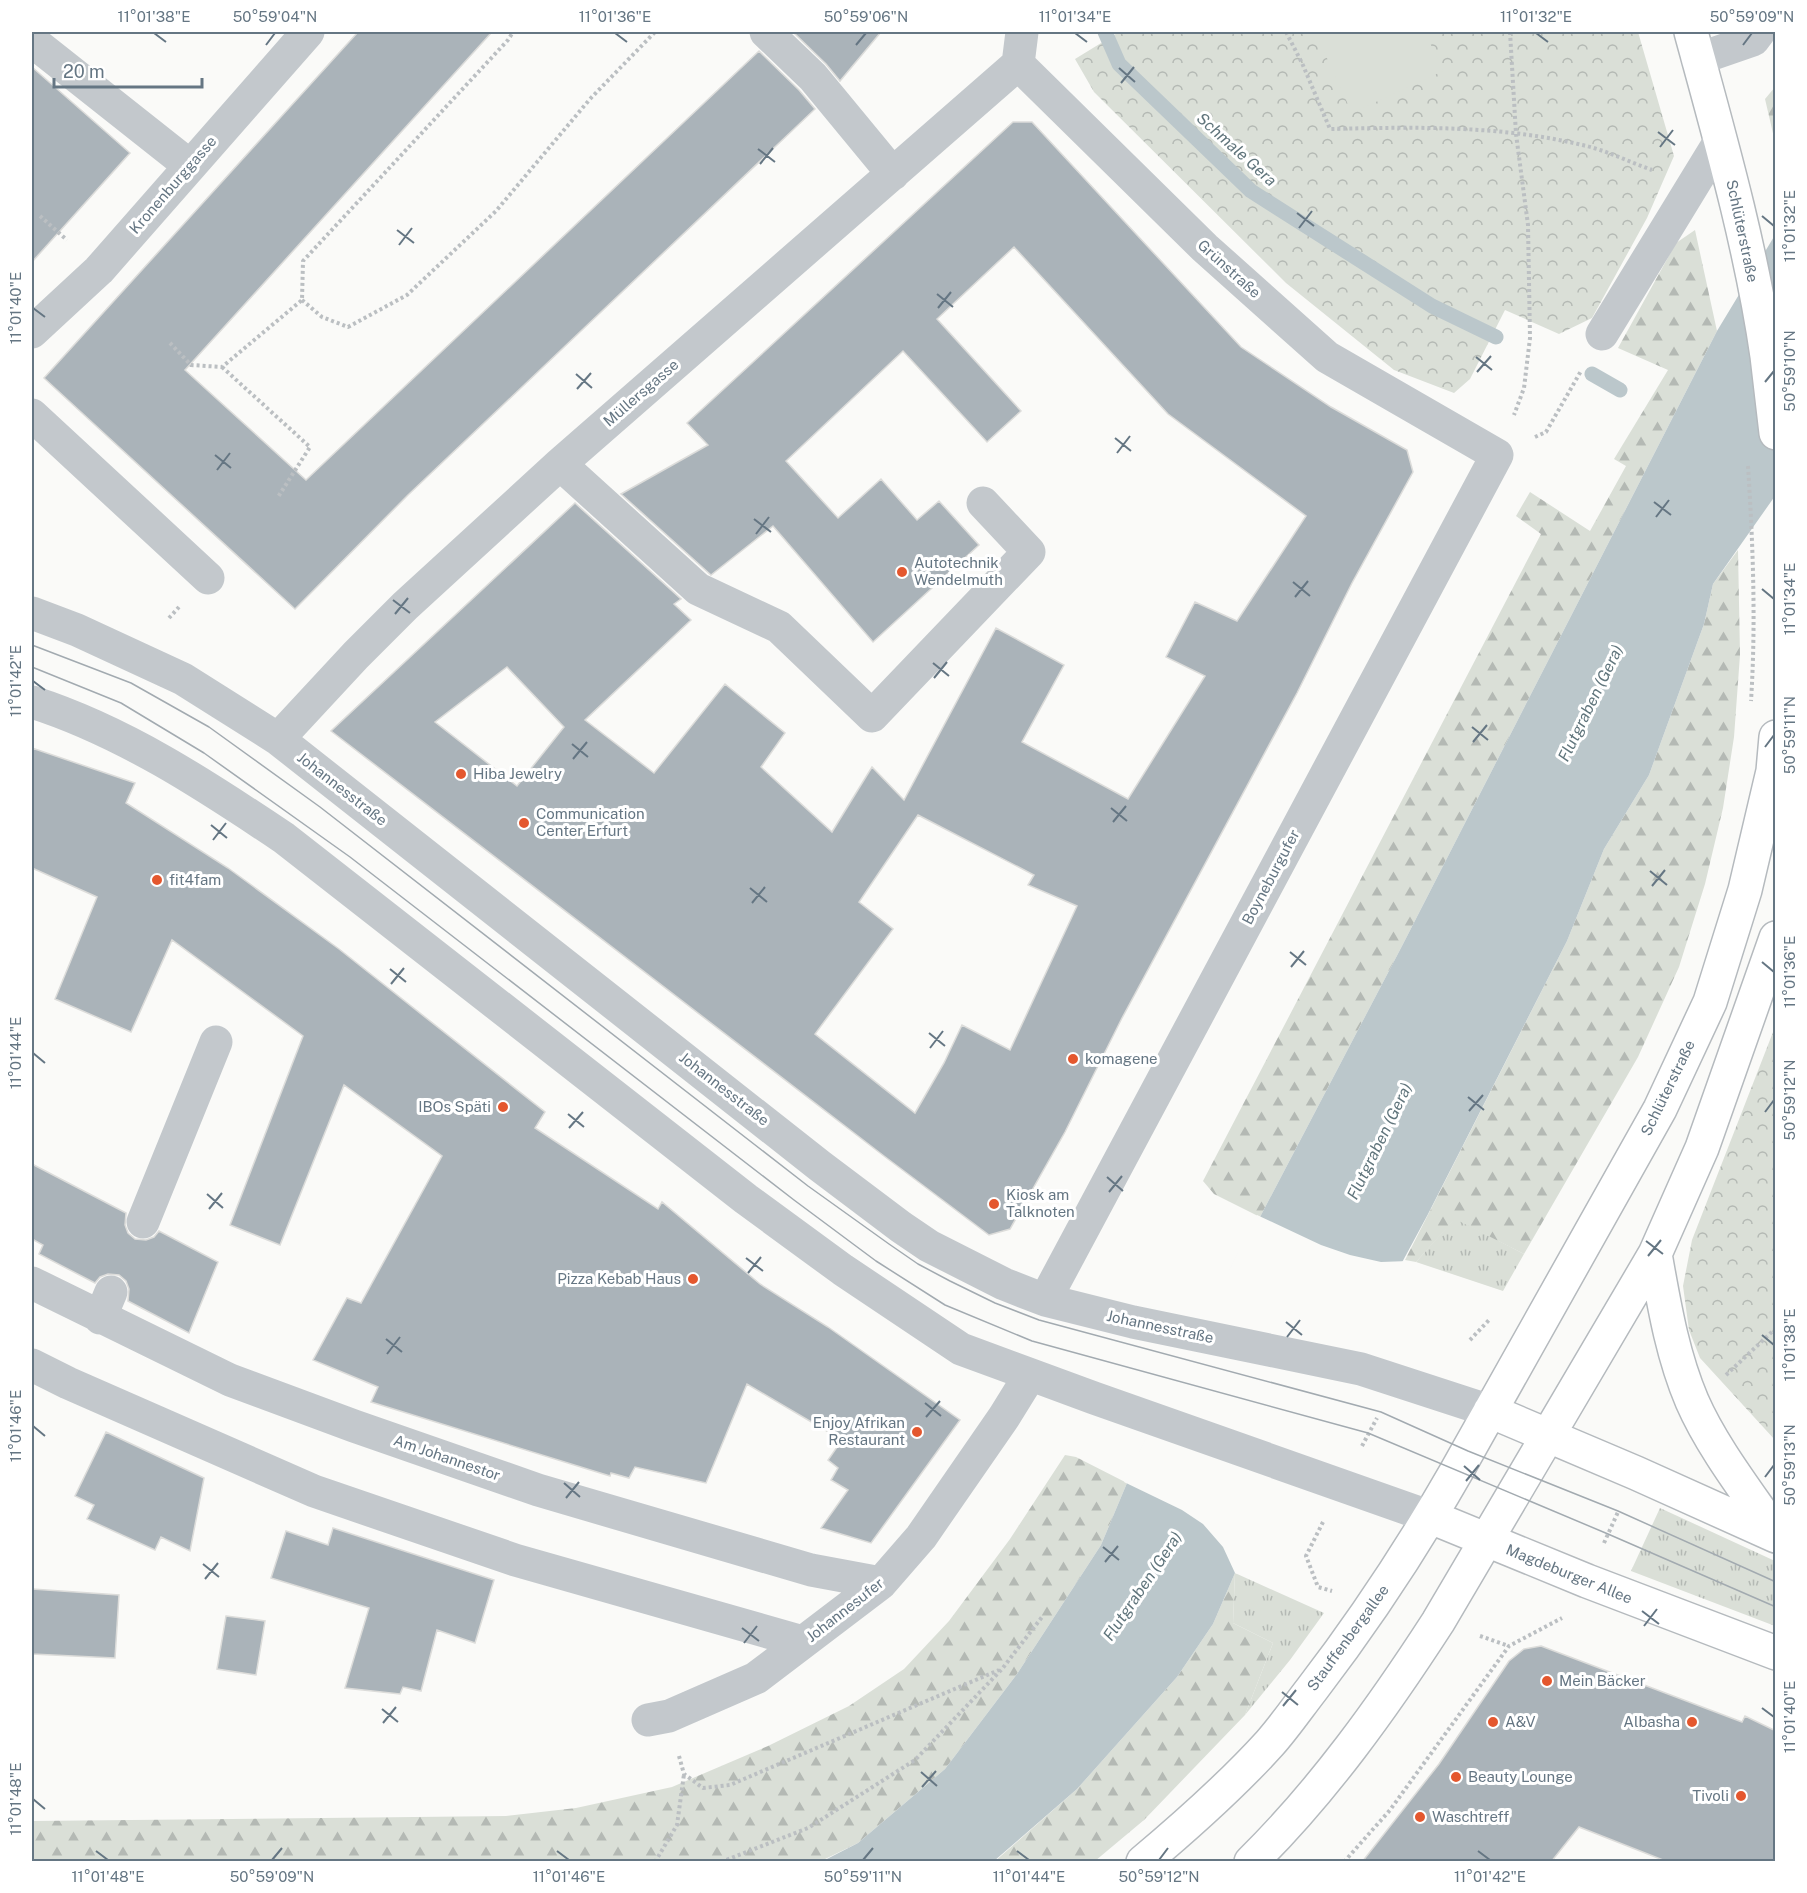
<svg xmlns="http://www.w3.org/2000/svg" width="1807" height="1893" viewBox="0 0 1807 1893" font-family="'Public Sans',sans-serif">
<defs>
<pattern id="grass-tufts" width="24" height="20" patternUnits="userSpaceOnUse" patternTransform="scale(1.5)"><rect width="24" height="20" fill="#dadfd7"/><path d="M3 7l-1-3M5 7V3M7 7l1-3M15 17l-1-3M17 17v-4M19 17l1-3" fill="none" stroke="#b4b9b4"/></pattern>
<pattern id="forest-firs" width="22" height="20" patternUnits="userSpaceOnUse" patternTransform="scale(1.5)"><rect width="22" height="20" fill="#dadfd7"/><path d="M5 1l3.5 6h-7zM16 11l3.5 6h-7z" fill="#b4b9b4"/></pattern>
<pattern id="park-crowns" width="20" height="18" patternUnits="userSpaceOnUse" patternTransform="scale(1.5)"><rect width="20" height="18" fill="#dadfd7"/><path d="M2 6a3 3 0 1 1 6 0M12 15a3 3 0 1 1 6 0" fill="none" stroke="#b4b9b4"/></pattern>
</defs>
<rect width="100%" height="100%" fill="#fafaf8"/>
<!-- grass -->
<path fill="url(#grass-tufts)" d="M 1455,1218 L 1524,1254 L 1503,1291 L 1416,1262 Z
M 1660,1508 L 1775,1561 L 1775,1626 L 1631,1571 Z
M 1235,1573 L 1324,1613 L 1290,1660 L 1245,1715 L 1273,1643 L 1233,1623 Z"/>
<!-- forest -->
<path fill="url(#forest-firs)" d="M 1775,87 L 1775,142 L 1765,99 Z
M 1695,230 L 1717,331 L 1402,946 L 1260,1217 L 1214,1194 L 1203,1181 L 1541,534 L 1516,516 L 1530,492 L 1590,531 L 1626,466 L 1614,459 L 1668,370 L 1618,348 L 1676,243 Z
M 1738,550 L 1740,655 L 1734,737 L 1723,808 L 1705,884 L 1679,967 L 1638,1057 L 1524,1254 L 1455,1219 L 1416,1262 L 1405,1260 L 1567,941 L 1604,849 L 1649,775 L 1704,624 L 1713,584 Z
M 1065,1455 L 1076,1457 L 1127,1483 L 1101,1545 L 1017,1674 L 945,1769 L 858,1843 L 821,1861 L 32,1861 L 32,1821 L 506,1816 L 576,1808 L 672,1787 L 768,1746 L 849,1706 L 904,1669 L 949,1621 L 1010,1539 Z
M 1235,1573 L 1233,1623 L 1273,1643 L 1245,1715 L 1144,1820 L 1095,1861 L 994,1862 L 1077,1789 L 1177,1677 L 1213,1624 Z"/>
<!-- park -->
<path fill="url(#park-crowns)" d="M 1119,32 L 1638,32 L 1674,156 L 1647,218 L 1592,318 L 1559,334 L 1505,310 L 1470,379 L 1454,393 L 1394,370 L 1286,283 L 1094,92 L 1075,59 Z
M 1775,1027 L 1776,1440 L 1775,1440 L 1700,1358 L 1689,1330 L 1683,1286 L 1692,1240 Z"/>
<!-- pitch -->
<path fill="#dadfd7" d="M 1315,32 L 1425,32 L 1443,71 L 1352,113 Z"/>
<!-- water -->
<path fill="#bbc7cb" d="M 1775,235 L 1775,496 L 1713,584 L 1704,624 L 1649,775 L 1604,849 L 1567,941 L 1427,1216 L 1235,1573 L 1213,1624 L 1177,1677 L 1077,1789 L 994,1861 L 821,1862 L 858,1843 L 945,1769 L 1017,1674 L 1101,1545 L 1127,1483 L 1260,1217 L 1402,946 L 1717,331 Z"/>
<!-- pier -->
<path fill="#fafaf8" d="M 1257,1215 L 1321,1245 L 1350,1255 L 1381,1262 L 1408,1261 L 1238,1574 L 1235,1573 L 1223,1547 L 1203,1524 L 1182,1510 L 1124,1482 Z"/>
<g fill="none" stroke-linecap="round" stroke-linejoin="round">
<!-- stream -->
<path stroke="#bbc7cb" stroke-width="15" d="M 1105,32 L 1119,64 L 1251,191 L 1432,306 L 1496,337
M 1592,374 L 1620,390"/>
</g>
<!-- building -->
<path fill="#aab3b9" stroke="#dcdcda" stroke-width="1.5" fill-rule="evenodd" d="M 358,32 L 492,32 L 185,370 L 306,480 L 759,51 L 799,90 L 815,109 L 408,495 L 295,609 L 44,378 Z
M 793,32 L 881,32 L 840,81 L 826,64 Z
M 32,67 L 130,153 L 32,262 Z
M 1013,122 L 1032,122 L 1241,347 L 1331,407 L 1407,450 L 1413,472 L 1352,583 L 1297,693 L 1122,1018 L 1065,1132 L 1010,1229 L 989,1235 L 884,1156 L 331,731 L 575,503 L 681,599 L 674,604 L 691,620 L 585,720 L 654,773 L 725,684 L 785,733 L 761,767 L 832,832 L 872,767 L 904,800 L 996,628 L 1064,665 L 1022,742 L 1128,799 L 1205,676 L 1166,657 L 1195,602 L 1237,621 L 1306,516 L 1168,414 L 1014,247 L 937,319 L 1021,411 L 987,442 L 903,351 L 786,461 L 838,518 L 881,479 L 917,520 L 939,501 L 979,545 L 873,642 L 773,526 L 711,575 L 621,494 L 708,445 L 687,423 ZM 507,667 L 564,727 L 517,786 L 435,722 ZM 918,815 L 1034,875 L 1028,885 L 1077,906 L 1010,1050 L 962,1025 L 944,1063 L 915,1113 L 815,1034 L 893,929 L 859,902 Z
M 32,748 L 135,783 L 126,803 L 228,868 L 339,949 L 545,1112 L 535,1128 L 658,1209 L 662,1202 L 760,1284 L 828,1327 L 960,1420 L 871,1543 L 821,1528 L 848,1490 L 831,1480 L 838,1468 L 828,1460 L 842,1440 L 747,1384 L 706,1483 L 635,1467 L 629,1478 L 611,1473 L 610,1476 L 371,1402 L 378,1387 L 313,1360 L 347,1298 L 361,1303 L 442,1156 L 344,1085 L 280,1245 L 230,1225 L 303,1036 L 172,940 L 131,1032 L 55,999 L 97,897 L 32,868 Z
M 32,1164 L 126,1213 L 125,1225 L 128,1233 L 135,1239 L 146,1240 L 154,1237 L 159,1231 L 218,1262 L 189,1333 L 128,1301 L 129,1289 L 126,1281 L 119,1275 L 108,1274 L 100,1277 L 95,1283 L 39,1254 L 43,1245 L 32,1239 Z
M 106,1432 L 204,1478 L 190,1551 L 161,1537 L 155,1550 L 87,1519 L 94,1505 L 75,1496 Z
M 333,1528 L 494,1580 L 475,1643 L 437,1630 L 421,1691 L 403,1687 L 400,1694 L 345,1688 L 369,1608 L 271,1578 L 286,1531 L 328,1545 Z
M 32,1589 L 119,1595 L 115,1658 L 32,1654 Z
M 226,1616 L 265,1621 L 256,1675 L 217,1669 Z
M 1541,1646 L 1742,1722 L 1745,1716 L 1776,1731 L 1776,1862 L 1668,1862 L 1579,1827 L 1551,1862 L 1362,1862 L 1439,1764 L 1509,1661 L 1524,1649 Z"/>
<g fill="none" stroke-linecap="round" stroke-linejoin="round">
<!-- major casing -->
<g stroke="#b5babe" stroke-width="36">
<path id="major" d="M 1691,32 C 1720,138 1751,246 1767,356 C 1770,382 1773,407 1776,433
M 1655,1254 C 1664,1304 1672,1354 1692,1401 C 1712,1447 1748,1493 1776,1534
M 1490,1411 L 1636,1473 L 1776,1536
M 1431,1517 L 1587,1581 L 1776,1653
M 1143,1862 C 1187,1825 1231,1786 1270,1743 C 1285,1726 1298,1707 1312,1689 C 1365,1620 1413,1547 1456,1472 L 1660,1109 L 1710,1002 L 1745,890 L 1773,771 L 1776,737
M 1251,1862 C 1323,1791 1383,1707 1438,1622 L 1655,1254 L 1702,1148 L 1776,938"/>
</g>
<!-- path -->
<path stroke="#bbbfc2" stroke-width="4" stroke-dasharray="3 3" stroke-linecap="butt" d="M 1286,32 L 1302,63 L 1330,129 C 1413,127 1500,125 1582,145 C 1606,150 1629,162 1652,170
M 1510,32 L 1516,134 L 1528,225 L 1530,338 L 1524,388 L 1514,415
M 40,216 L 67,240
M 302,300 L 322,317 L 348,327 L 407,295 L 496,211 L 590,99 L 655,32
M 170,343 L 191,365 L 222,367 L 302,300 L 303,261 L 508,40 L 513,32
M 222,367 L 310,447 L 278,497
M 1535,437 L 1546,432 L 1581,371
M 1748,466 C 1753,544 1756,623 1751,701
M 169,618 L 179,607
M 1470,1340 L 1490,1319
M 1776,1357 L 1776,1375
M 1726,1375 L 1776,1328
M 1362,1446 L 1377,1418
M 1323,1522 L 1306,1556 L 1318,1587 L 1332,1591
M 1604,1543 L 1618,1512
M 1480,1636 L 1509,1646
M 679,1756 L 684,1774 L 703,1788 L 730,1785 L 999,1670
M 655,1862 L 677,1825 L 684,1774
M 721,1862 L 808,1828 L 915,1760 L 1002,1669 L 1042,1617
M 1344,1862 L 1390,1810 L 1509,1646 L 1562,1618"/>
<!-- minor -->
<path stroke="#c3c8cc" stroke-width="33" d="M 766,32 L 813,77 L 893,174
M 32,41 L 190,166
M 1698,59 L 1753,40 L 1759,32
M 1018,64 L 1205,248 L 1327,357 L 1497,455 L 1045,1300
M 1018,64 L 1022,32
M 32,332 L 99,270 L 308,32
M 1602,334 L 1720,141
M 32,415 L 208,578
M 560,464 L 698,589 L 779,627 L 872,716 L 1029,552 L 983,503
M 32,613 L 77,630 L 183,679 L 278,739 L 820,1166 L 901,1227 L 929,1246 L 1004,1284 L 1045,1300 L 1133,1322 L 1361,1369 L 1490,1411
M 32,702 C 123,731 205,785 284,838 L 746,1199 L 843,1270 L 961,1349 L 1094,1398 L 1431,1517
M 278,739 L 356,655 L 405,606 L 560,464 L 1018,64
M 143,1222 L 216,1042
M 32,1283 L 230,1380 L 354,1426 L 538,1490 L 811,1570 L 881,1583
M 100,1318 L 111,1292
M 32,1365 L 68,1383 L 314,1491 L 515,1560 L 803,1642
M 648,1720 L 669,1716 L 756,1678 L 881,1583 L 921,1537 L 1004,1417 L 1030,1375"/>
<!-- major -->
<use href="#major" stroke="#fff" stroke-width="33"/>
<!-- tram -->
<path stroke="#a2aab0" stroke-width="1.5" d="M 32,645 L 131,683 L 209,727 L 320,807 L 808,1186 L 889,1244 L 918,1264 L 950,1281 L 995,1303 L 1039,1320 L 1381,1412 L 1468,1451 L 1618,1511 L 1776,1582
M 32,667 L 121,703 L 204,753 L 350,857 L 794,1200 L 876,1261 L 945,1305 L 1032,1341 L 1368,1433 L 1608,1534 L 1776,1607"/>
</g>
<!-- ticks -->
<path fill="none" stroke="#657683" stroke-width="2" d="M 154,33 L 166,42M 615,33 L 627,42M 1075,33 L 1087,42M 1536,33 L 1548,42M 266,45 L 275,33M 856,45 L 866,33M 1743,45 L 1752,33M 1119,68 L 1135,82M 1121,83 L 1134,67M 1658,132 L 1675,145M 1660,147 L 1673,130M 758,149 L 775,162M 760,164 L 773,148M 1297,213 L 1314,226M 1762,216 L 1774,226M 1299,228 L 1312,211M 397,230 L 414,243M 399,245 L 412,228M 937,294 L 953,307M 33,308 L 45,317M 938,308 L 951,292M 1476,357 L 1492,370M 1477,372 L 1491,356M 576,374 L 592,388M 1765,382 L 1774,371M 577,389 L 591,373M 1115,438 L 1131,451M 1117,453 L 1130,436M 215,455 L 231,468M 217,470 L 230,453M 1654,502 L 1671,515M 1656,517 L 1669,500M 754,519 L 771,532M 756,534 L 769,517M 1293,582 L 1310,596M 1762,589 L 1774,599M 1295,597 L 1308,581M 393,600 L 410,613M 395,614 L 408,598M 933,663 L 949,676M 934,678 L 947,662M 33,681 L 45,690M 1472,727 L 1488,740M 1473,742 L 1487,725M 572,744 L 588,757M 1765,747 L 1774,735M 573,759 L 587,742M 1111,808 L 1127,821M 1113,822 L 1126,806M 211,825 L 227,838M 213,840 L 226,823M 1650,871 L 1667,885M 1652,886 L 1665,870M 750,888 L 767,902M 752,903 L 765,887M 1290,952 L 1306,965M 1762,962 L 1774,972M 1291,967 L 1304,951M 390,969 L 406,982M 391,984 L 404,968M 929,1033 L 945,1046M 930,1048 L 943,1031M 33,1053 L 45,1063M 1468,1097 L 1484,1110M 1469,1111 L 1483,1095M 1765,1112 L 1774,1100M 568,1114 L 584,1127M 569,1128 L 583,1112M 1107,1177 L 1123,1191M 1109,1192 L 1122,1176M 207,1194 L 223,1208M 209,1209 L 222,1193M 1646,1241 L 1663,1254M 1648,1256 L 1661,1240M 746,1258 L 763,1271M 748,1273 L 761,1257M 1286,1322 L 1302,1335M 1762,1335 L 1774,1345M 1287,1337 L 1300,1320M 386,1339 L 402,1352M 387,1354 L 400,1337M 925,1403 L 941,1416M 926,1417 L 940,1401M 33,1426 L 45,1436M 1464,1466 L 1480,1480M 1765,1477 L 1774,1465M 1466,1481 L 1479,1465M 564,1483 L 580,1497M 566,1498 L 579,1482M 1103,1547 L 1119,1560M 1105,1562 L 1118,1546M 203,1564 L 219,1577M 205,1579 L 218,1563M 1642,1611 L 1659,1624M 1644,1626 L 1657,1609M 742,1628 L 759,1641M 744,1643 L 757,1626M 1282,1692 L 1298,1705M 1283,1706 L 1296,1690M 1762,1708 L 1774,1717M 382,1709 L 398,1722M 383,1723 L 396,1707M 921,1772 L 937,1786M 922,1787 L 936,1771M 33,1799 L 45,1809M 96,1851 L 108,1860M 557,1851 L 569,1860M 1017,1851 L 1029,1860M 1478,1851 L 1490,1860M 272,1860 L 282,1848M 863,1860 L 873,1848M 1159,1860 L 1168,1848"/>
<!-- markers -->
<g fill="#e4572e" stroke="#fff" stroke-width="2">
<circle cx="902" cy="572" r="6"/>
<circle cx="461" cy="774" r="6"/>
<circle cx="524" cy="823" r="6"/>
<circle cx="157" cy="880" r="6"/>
<circle cx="1073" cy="1059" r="6"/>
<circle cx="503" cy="1107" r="6"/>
<circle cx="994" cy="1204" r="6"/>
<circle cx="693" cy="1279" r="6"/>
<circle cx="917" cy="1432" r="6"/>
<circle cx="1547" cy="1681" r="6"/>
<circle cx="1493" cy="1722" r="6"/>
<circle cx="1692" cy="1722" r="6"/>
<circle cx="1456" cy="1777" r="6"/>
<circle cx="1741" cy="1796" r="6"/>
<circle cx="1420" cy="1817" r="6"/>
</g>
<g text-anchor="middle" stroke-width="6" stroke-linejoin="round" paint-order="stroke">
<!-- street labels -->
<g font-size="15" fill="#657683" stroke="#fff">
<text transform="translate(173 185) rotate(-49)" y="5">Kronenburggasse</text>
<text transform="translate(1742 231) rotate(78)" y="5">Schlüterstraße</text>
<text transform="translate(1229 269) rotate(42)" y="5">Grünstraße</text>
<text transform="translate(641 393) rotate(-41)" y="5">Müllersgasse</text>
<text transform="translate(342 789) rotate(38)" y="5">Johannesstraße</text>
<text transform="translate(1271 877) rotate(-62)" y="5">Boyneburgufer</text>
<text transform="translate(1668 1088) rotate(-64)" y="5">Schlüterstraße</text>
<text transform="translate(724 1089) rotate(38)" y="5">Johannesstraße</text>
<text transform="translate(1160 1327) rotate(12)" y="5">Johannesstraße</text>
<text transform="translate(447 1458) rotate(19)" y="5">Am Johannestor</text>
<text transform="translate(1569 1574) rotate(22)" y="5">Magdeburger Allee</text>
<text transform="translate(845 1610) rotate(-38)" y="5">Johannesufer</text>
<text transform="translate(1348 1638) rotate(-54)" y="5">Stauffenbergallee</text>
</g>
<!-- poi labels -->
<g font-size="15" fill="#657683" stroke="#fff" text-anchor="start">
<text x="914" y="568">Autotechnik<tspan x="914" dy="17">Wendelmuth</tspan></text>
<text x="473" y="779">Hiba Jewelry</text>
<text x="536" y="819">Communication<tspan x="536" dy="17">Center Erfurt</tspan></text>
<text x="169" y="885">fit4fam</text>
<text x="1085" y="1064">komagene</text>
<text x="491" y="1112" text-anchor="end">IBOs Späti</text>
<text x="1006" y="1200">Kiosk am<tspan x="1006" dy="17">Talknoten</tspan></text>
<text x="681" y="1284" text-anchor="end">Pizza Kebab Haus</text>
<text x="905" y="1428" text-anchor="end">Enjoy Afrikan<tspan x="905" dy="17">Restaurant</tspan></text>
<text x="1559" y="1686">Mein Bäcker</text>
<text x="1505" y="1727">A&amp;V</text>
<text x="1680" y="1727" text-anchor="end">Albasha</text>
<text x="1468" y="1782">Beauty Lounge</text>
<text x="1729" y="1801" text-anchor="end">Tivoli</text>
<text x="1432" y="1822">Waschtreff</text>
</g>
<!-- water labels -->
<g font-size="16" font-style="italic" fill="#60757c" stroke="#fff">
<text transform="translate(1237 149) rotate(42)" y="6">Schmale Gera</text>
<text transform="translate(1590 703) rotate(-64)" y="6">Flutgraben (Gera)</text>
<text transform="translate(1379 1141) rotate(-64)" y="6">Flutgraben (Gera)</text>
<text transform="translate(1142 1586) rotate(-56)" y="6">Flutgraben (Gera)</text>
</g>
</g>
<!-- border -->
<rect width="1807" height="1893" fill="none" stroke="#ffffff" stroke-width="66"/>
<!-- scale -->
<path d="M54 78v9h148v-9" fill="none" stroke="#657683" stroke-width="3"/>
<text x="63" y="78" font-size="18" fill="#657683" stroke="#ffffff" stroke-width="4.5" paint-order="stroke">20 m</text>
<rect x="33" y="33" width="1741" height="1827" fill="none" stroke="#657683" stroke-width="2"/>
<g font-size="15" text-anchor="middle" fill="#657683">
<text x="154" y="22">11°01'38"E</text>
<text x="275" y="22">50°59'04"N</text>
<text x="615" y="22">11°01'36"E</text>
<text x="866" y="22">50°59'06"N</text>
<text x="1075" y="22">11°01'34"E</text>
<text x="1536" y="22">11°01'32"E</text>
<text x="1752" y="22">50°59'09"N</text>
<text transform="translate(1790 226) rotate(-90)" y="5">11°01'32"E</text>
<text transform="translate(16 308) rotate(-90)" y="5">11°01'40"E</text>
<text transform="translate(1790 371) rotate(-90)" y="5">50°59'10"N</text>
<text transform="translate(1790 599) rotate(-90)" y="5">11°01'34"E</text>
<text transform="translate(16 681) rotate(-90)" y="5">11°01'42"E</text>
<text transform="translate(1790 735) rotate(-90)" y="5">50°59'11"N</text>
<text transform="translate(1790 972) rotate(-90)" y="5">11°01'36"E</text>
<text transform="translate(16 1053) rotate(-90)" y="5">11°01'44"E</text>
<text transform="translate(1790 1100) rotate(-90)" y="5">50°59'12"N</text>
<text transform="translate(1790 1345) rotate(-90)" y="5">11°01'38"E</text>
<text transform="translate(16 1426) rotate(-90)" y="5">11°01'46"E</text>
<text transform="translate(1790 1465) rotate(-90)" y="5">50°59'13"N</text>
<text transform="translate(1790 1717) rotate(-90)" y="5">11°01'40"E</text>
<text transform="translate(16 1799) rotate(-90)" y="5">11°01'48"E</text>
<text x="108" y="1882">11°01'48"E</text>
<text x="272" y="1882">50°59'09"N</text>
<text x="569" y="1882">11°01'46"E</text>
<text x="863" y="1882">50°59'11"N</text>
<text x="1029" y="1882">11°01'44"E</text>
<text x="1159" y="1882">50°59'12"N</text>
<text x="1490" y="1882">11°01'42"E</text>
</g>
</svg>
